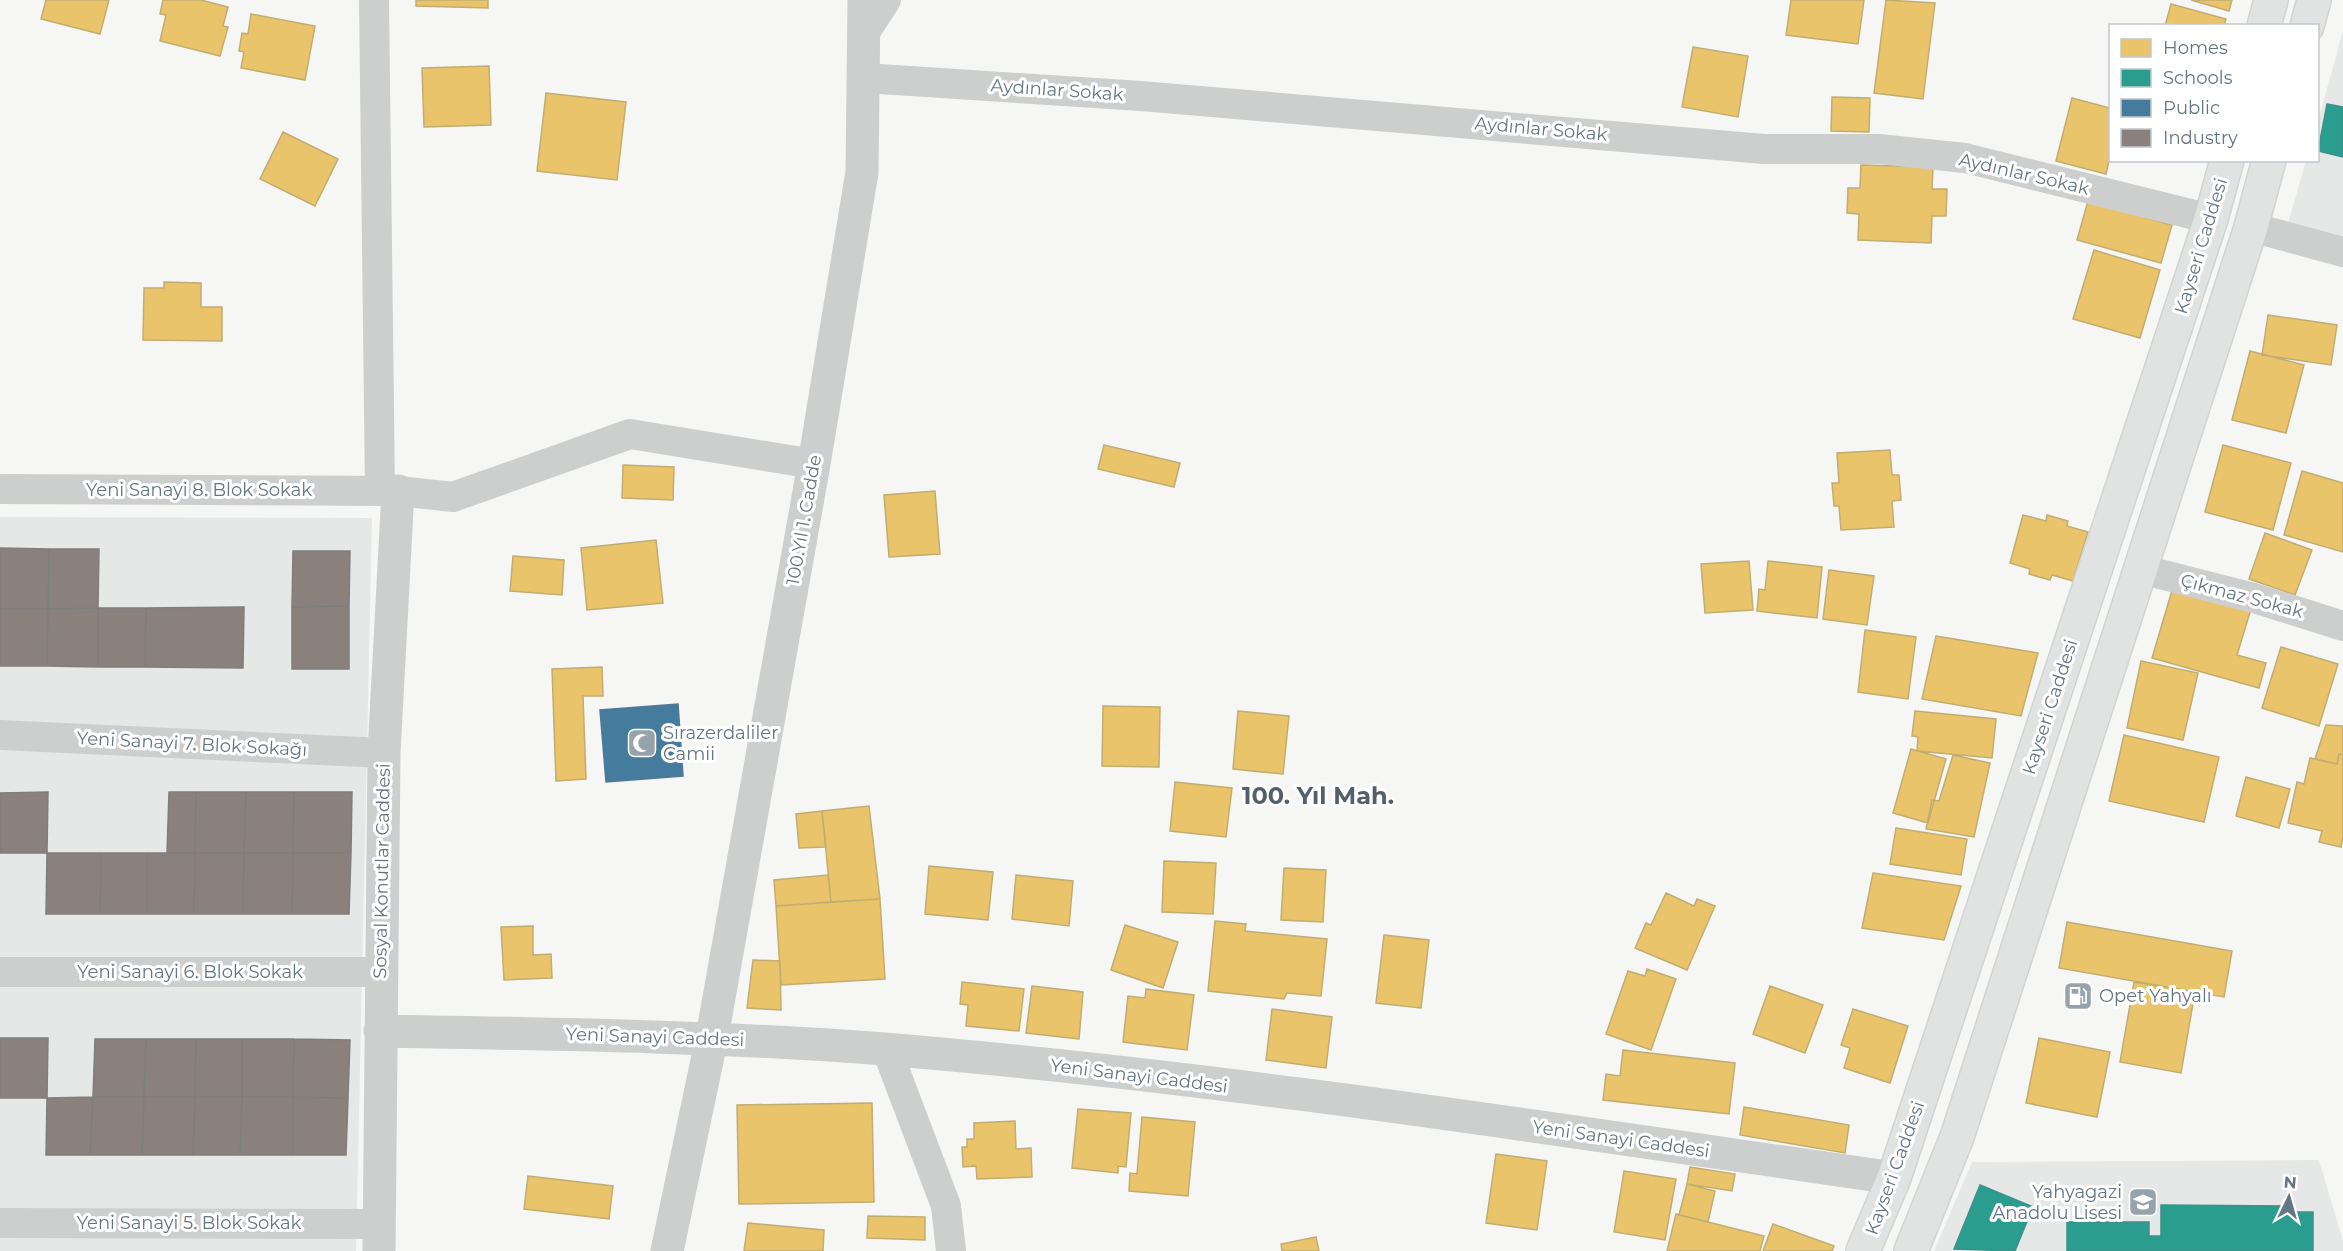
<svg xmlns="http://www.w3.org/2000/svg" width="2343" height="1251" viewBox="0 0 2343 1251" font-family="Montserrat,sans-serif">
<rect width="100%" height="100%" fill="#f6f6f4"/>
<!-- built -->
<path fill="#e6e7e7" d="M 2343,31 L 2343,238 L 2288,223 L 2306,161 L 2318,160 L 2318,121 Z
M 0,517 L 372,518 L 356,1251 L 0,1251 Z
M 2319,1160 L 2343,1241 L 2343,1251 L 1934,1251 L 1972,1162 Z"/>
<!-- homes -->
<path fill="#e9c46a" stroke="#c1ad72" stroke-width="1.5" d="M 46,0 L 109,0 L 100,34 L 41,19 Z
M 163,0 L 201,0 L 228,7 L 223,26 L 228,27 L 220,56 L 160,41 L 166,15 L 160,14 Z
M 416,0 L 488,0 L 488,8 L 416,6 Z
M 1791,0 L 1864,0 L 1858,44 L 1786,35 Z
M 1886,0 L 1935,3 L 1923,99 L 1874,93 Z
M 2191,0 L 2232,0 L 2229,11 Z
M 2171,4 L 2226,19 L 2224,26 L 2165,26 Z
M 251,14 L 315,26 L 305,80 L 241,68 L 244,52 L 239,51 L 242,33 L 248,34 Z
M 1693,47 L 1748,56 L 1738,117 L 1682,107 Z
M 489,66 L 491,125 L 424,127 L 422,68 Z
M 546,93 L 626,102 L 617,180 L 537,171 Z
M 1832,97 L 1870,98 L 1869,132 L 1831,131 Z
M 2072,98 L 2110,108 L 2110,156 L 2106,174 L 2056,161 Z
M 283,132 L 338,159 L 315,206 L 260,179 Z
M 1861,165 L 1933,167 L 1932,189 L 1947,189 L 1946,216 L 1932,216 L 1931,243 L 1858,240 L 1859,214 L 1847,213 L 1848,188 L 1860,188 Z
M 2088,201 L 2172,225 L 2161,263 L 2077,240 Z
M 2094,250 L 2160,270 L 2140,338 L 2073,319 Z
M 164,282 L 201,283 L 201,307 L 222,307 L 222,341 L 143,340 L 144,288 L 164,288 Z
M 2268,315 L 2337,325 L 2331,365 L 2262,355 Z
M 2250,351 L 2304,365 L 2286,433 L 2232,420 Z
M 1104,445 L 1180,463 L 1174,487 L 1098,469 Z
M 2223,445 L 2291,463 L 2273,530 L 2205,512 Z
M 1890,450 L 1892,475 L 1899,475 L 1901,500 L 1892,501 L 1894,527 L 1841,530 L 1839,506 L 1834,506 L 1832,483 L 1839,483 L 1837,453 Z
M 623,465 L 674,467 L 673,500 L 622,498 Z
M 2302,471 L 2343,483 L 2343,552 L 2284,535 Z
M 935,491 L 940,554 L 889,557 L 884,495 Z
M 2023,515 L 2046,521 L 2047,515 L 2068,521 L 2067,526 L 2088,532 L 2073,581 L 2052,575 L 2050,580 L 2029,574 L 2030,569 L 2010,563 Z
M 2265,533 L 2312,550 L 2295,595 L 2249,579 Z
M 656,540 L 663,603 L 587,610 L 581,548 Z
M 513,556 L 564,560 L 562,595 L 510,591 Z
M 1749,561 L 1753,610 L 1705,613 L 1701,564 Z
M 1768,561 L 1822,567 L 1817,618 L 1757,611 L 1759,589 L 1765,590 Z
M 1829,570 L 1874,576 L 1867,625 L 1823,619 Z
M 2173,587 L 2251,609 L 2237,655 L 2266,663 L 2259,688 L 2152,658 Z
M 1865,630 L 1916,637 L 1908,699 L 1858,692 Z
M 1936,636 L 2038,653 L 2021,716 L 1922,699 Z
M 2281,647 L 2338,664 L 2319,726 L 2262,708 Z
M 2141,661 L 2198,673 L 2183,740 L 2127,728 Z
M 602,667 L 603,696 L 583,696 L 586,779 L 556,781 L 552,669 Z
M 1103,706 L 1160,707 L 1159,767 L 1102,766 Z
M 1238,711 L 1289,716 L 1283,774 L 1233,769 Z
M 1915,711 L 1996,719 L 1992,758 L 1917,751 L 1918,737 L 1912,736 Z
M 2326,725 L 2343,726 L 2343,755 L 2339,754 L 2337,764 L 2315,759 Z
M 2124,735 L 2219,757 L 2204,822 L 2109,801 Z
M 1911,749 L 1946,759 L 1928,823 L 1893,813 Z
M 2339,754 L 2343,755 L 2343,837 L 2341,847 L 2319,842 L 2322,831 L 2288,823 L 2297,782 L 2304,784 L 2310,758 L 2337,764 Z
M 1953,755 L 1990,763 L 1974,837 L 1926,829 L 1932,800 L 1939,801 Z
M 2246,777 L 2290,789 L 2279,828 L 2236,816 Z
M 1175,782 L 1232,788 L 1226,837 L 1170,831 Z
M 869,806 L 880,899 L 831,902 L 822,811 Z
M 822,811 L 826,847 L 799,848 L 796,814 Z
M 1896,828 L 1967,839 L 1961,875 L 1890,864 Z
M 1164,861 L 1216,863 L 1213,914 L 1162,912 Z
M 929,866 L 993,872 L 988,920 L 925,914 Z
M 1284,868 L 1326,870 L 1323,922 L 1281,920 Z
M 1873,873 L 1961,886 L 1944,940 L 1862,928 Z
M 828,875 L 831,902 L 776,906 L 774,880 Z
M 1016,875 L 1073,881 L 1069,926 L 1012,919 Z
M 1666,893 L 1694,906 L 1697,899 L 1715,906 L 1687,970 L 1635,948 L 1646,923 L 1651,925 Z
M 880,899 L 885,979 L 781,985 L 776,906 Z
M 1215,921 L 1246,924 L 1245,931 L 1327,939 L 1321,996 L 1287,993 L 1284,999 L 1208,991 Z
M 2067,922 L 2232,951 L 2224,997 L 2059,968 Z
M 1125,925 L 1178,942 L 1163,988 L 1111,970 Z
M 533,926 L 533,955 L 551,954 L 552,978 L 504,980 L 501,927 Z
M 1384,935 L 1429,940 L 1421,1008 L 1376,1003 Z
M 753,960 L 780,961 L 781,1010 L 747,1008 Z
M 1647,969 L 1676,979 L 1651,1050 L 1606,1034 L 1628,971 L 1645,976 Z
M 962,982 L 1024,989 L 1019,1031 L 966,1026 L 968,1005 L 960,1004 Z
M 2134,982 L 2195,992 L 2181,1073 L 2120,1062 Z
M 1032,986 L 1083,992 L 1079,1039 L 1026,1033 Z
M 1770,986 L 1823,1005 L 1805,1053 L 1753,1034 Z
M 1146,989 L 1194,995 L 1187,1050 L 1123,1042 L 1128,996 L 1145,998 Z
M 1272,1009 L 1332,1017 L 1326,1068 L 1266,1060 Z
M 1853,1009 L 1908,1026 L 1890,1083 L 1844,1068 L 1850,1048 L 1841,1045 Z
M 2039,1038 L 2110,1052 L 2097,1117 L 2026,1103 Z
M 1623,1050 L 1735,1063 L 1729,1114 L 1603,1100 L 1606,1074 L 1620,1076 Z
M 872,1103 L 874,1202 L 739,1204 L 737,1105 Z
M 1744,1107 L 1849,1125 L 1845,1153 L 1740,1135 Z
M 1078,1109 L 1131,1113 L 1126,1167 L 1118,1166 L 1118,1173 L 1072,1168 Z
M 1142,1117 L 1195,1122 L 1188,1196 L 1129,1191 L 1130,1173 L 1137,1174 Z
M 1015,1121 L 1016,1149 L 1031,1148 L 1032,1177 L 977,1179 L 976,1166 L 963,1167 L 962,1147 L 967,1147 L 967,1139 L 974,1139 L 974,1123 Z
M 1496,1154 L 1547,1161 L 1537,1230 L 1486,1223 Z
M 1690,1167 L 1735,1174 L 1732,1191 L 1687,1184 Z
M 1624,1171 L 1676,1179 L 1665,1240 L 1614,1232 Z
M 528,1176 L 613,1186 L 609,1219 L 524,1209 Z
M 1687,1184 L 1715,1191 L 1708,1222 L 1679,1215 Z
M 1676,1214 L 1764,1236 L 1760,1251 L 1667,1251 Z
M 868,1216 L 925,1217 L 925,1240 L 867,1238 Z
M 748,1223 L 824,1230 L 823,1251 L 744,1251 Z
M 1773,1224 L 1834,1246 L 1832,1251 L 1763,1251 Z
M 1316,1237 L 1319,1251 L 1282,1251 L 1281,1244 Z"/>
<!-- schools -->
<path fill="#2a9d8f" stroke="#3b918c" stroke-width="1.5" d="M 2327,104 L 2343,107 L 2343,157 L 2318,151 Z
M 1980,1185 L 2033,1207 L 2015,1251 L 1954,1249 Z
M 2161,1205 L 2285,1206 L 2285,1212 L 2313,1212 L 2313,1251 L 2067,1251 L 2067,1222 L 2149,1222 L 2149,1236 L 2161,1236 Z"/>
<!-- public -->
<path fill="#457b9d" stroke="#4e7a96" stroke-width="1.5" d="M 678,704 L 683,776 L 606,782 L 600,710 Z"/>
<!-- industry -->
<path fill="#8a817c" stroke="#7f7e7f" stroke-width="1.5" d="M 0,548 L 49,549 L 48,609 L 0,609 Z
M 49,549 L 99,549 L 98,608 L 48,609 Z
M 293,551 L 350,551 L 349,606 L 292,607 Z
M 349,606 L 349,669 L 292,669 L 292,607 Z
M 244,607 L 243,668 L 145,667 L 146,608 Z
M 98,608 L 146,608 L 145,667 L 98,667 Z
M 98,608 L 98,667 L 47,666 L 48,609 Z
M 0,609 L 48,609 L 47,666 L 0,666 Z
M 48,792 L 47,853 L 0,853 L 0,793 Z
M 169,792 L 196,792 L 195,853 L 167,853 Z
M 196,792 L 246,792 L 244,853 L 195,853 Z
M 246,792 L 294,792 L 293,853 L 244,853 Z
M 294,792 L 352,792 L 351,853 L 293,853 Z
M 47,853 L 101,853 L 100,914 L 46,914 Z
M 101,853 L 147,853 L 147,914 L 100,914 Z
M 147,853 L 195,853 L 194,914 L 147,914 Z
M 195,853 L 244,853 L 243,914 L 194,914 Z
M 244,853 L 293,853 L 292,914 L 243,914 Z
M 293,853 L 351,853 L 349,914 L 292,914 Z
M 0,1038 L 48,1038 L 47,1098 L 0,1098 Z
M 95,1039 L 146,1039 L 144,1097 L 93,1097 Z
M 146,1039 L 196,1039 L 195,1097 L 144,1097 Z
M 196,1039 L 242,1039 L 242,1097 L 195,1097 Z
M 242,1039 L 294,1039 L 293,1097 L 242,1097 Z
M 294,1039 L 350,1040 L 348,1098 L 293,1097 Z
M 93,1097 L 144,1097 L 142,1155 L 90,1155 Z
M 93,1097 L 90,1155 L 46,1155 L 47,1098 Z
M 144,1097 L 195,1097 L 193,1155 L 142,1155 Z
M 195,1097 L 242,1097 L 240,1155 L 193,1155 Z
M 242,1097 L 293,1097 L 293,1155 L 240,1155 Z
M 293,1097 L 348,1098 L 346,1155 L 293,1155 Z"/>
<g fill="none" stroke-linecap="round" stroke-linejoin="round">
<!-- secondary casing -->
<g stroke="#d2d4d4" stroke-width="36">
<path id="secondary" d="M 2264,26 L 2271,0
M 2307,26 L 2314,0
M 1863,1251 L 1894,1178 L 2211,219 L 2227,160
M 1911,1251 L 1957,1137 L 2251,227 L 2269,160"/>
</g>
<!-- minor -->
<path stroke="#cdcfcf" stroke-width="30" d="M 374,0 L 380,491
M 865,32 L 886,0
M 864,78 L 1141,96 L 1764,149 L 1879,149 L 1965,158 L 2211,219
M 2251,227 L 2343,252
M 0,489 L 398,491 L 453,497 L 630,434 L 814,464
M 2140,569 L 2254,598 L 2343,626
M 0,735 L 384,753
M 0,972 L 380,972
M 887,1050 L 946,1206 L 951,1251
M 0,1223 L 379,1224"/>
<!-- tertiary -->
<path stroke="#cdcfcf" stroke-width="33" d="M 380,1031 C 548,1034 716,1036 884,1049 C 1222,1077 1558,1130 1894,1178
M 379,1251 L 384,753 L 398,491
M 667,1251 L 712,1037 L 814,464 L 862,172 L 864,0"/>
<!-- secondary -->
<use href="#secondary" stroke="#e1e2e2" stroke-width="33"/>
</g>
<!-- icons -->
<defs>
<g id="mosque-square" transform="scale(1.5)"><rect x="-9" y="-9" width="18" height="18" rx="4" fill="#97a3ac" stroke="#fff"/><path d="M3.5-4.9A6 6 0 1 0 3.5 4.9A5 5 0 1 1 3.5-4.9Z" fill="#fff"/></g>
<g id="fuel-square" transform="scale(1.5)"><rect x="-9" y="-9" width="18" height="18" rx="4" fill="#97a3ac" stroke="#fff"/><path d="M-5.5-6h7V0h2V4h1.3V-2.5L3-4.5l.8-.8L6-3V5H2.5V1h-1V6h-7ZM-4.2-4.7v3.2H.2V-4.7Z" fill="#fff"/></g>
<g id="school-square" transform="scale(1.5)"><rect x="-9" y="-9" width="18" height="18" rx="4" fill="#97a3ac" stroke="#fff"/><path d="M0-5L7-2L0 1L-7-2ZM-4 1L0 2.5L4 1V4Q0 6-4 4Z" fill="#fff"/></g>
</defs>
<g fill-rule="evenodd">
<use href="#mosque-square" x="642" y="743"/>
<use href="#fuel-square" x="2078" y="996"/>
<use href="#school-square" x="2143" y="1202"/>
</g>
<g text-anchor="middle" stroke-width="6" stroke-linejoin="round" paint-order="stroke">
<!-- street labels -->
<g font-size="18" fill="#647685" stroke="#fff">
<text transform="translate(1057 90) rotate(4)" y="6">Aydınlar Sokak</text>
<text transform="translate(1541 129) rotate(5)" y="6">Aydınlar Sokak</text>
<text transform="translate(2024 174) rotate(13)" y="6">Aydınlar Sokak</text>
<text transform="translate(2201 246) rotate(-73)" y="6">Kayseri Caddesi</text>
<text x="199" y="496">Yeni Sanayi 8. Blok Sokak</text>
<text transform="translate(804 520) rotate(-80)" y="6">100.Yıl 1. Cadde</text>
<text transform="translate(2242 596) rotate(15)" y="6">Çıkmaz Sokak</text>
<text transform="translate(2050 707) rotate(-72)" y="6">Kayseri Caddesi</text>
<text transform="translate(192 744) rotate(3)" y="6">Yeni Sanayi 7. Blok Sokağı</text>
<text transform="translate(382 871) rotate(-89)" y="6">Sosyal Konutlar Caddesi</text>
<text x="190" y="978">Yeni Sanayi 6. Blok Sokak</text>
<text transform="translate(655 1037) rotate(2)" y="6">Yeni Sanayi Caddesi</text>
<text transform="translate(1139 1076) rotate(7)" y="6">Yeni Sanayi Caddesi</text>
<text transform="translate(1621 1139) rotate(8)" y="6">Yeni Sanayi Caddesi</text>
<text transform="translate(1895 1168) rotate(-70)" y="6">Kayseri Caddesi</text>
<text x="189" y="1229">Yeni Sanayi 5. Blok Sokak</text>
</g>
<!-- poi labels -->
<g font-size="18" fill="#647685" stroke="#fff" text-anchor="start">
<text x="663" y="739">Sırazerdaliler<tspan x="663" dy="21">Camii</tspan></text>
<text x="2099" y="1002">Opet Yahyalı</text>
<text x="2122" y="1198" text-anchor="end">Yahyagazi<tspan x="2122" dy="21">Anadolu Lisesi</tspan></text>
</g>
<!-- district labels -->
<g font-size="24" font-weight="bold" fill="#535f6a" stroke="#fff">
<text x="1318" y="804">100. Yıl Mah.</text>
</g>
</g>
<!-- legend -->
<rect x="2109" y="24" width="210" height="138" fill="#ffffff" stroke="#c1c8ce" stroke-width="1.5"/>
<rect x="2121" y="39" width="30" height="18" fill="#e9c46a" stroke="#c1c8ce" stroke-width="1.5"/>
<text x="2163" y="54" font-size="18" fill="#647685">Homes</text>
<rect x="2121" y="69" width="30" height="18" fill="#2a9d8f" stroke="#c1c8ce" stroke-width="1.5"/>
<text x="2163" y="84" font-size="18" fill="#647685">Schools</text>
<rect x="2121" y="99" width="30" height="18" fill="#457b9d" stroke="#c1c8ce" stroke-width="1.5"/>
<text x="2163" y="114" font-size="18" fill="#647685">Public</text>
<rect x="2121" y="129" width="30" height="18" fill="#8a817c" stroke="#c1c8ce" stroke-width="1.5"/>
<text x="2163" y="144" font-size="18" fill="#647685">Industry</text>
<!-- north arrow -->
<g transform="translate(2289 1197) rotate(5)" stroke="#ffffff" stroke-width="4.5" paint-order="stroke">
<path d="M0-4.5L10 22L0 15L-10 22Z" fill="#647685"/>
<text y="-9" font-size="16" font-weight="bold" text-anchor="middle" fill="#647685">N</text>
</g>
</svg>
